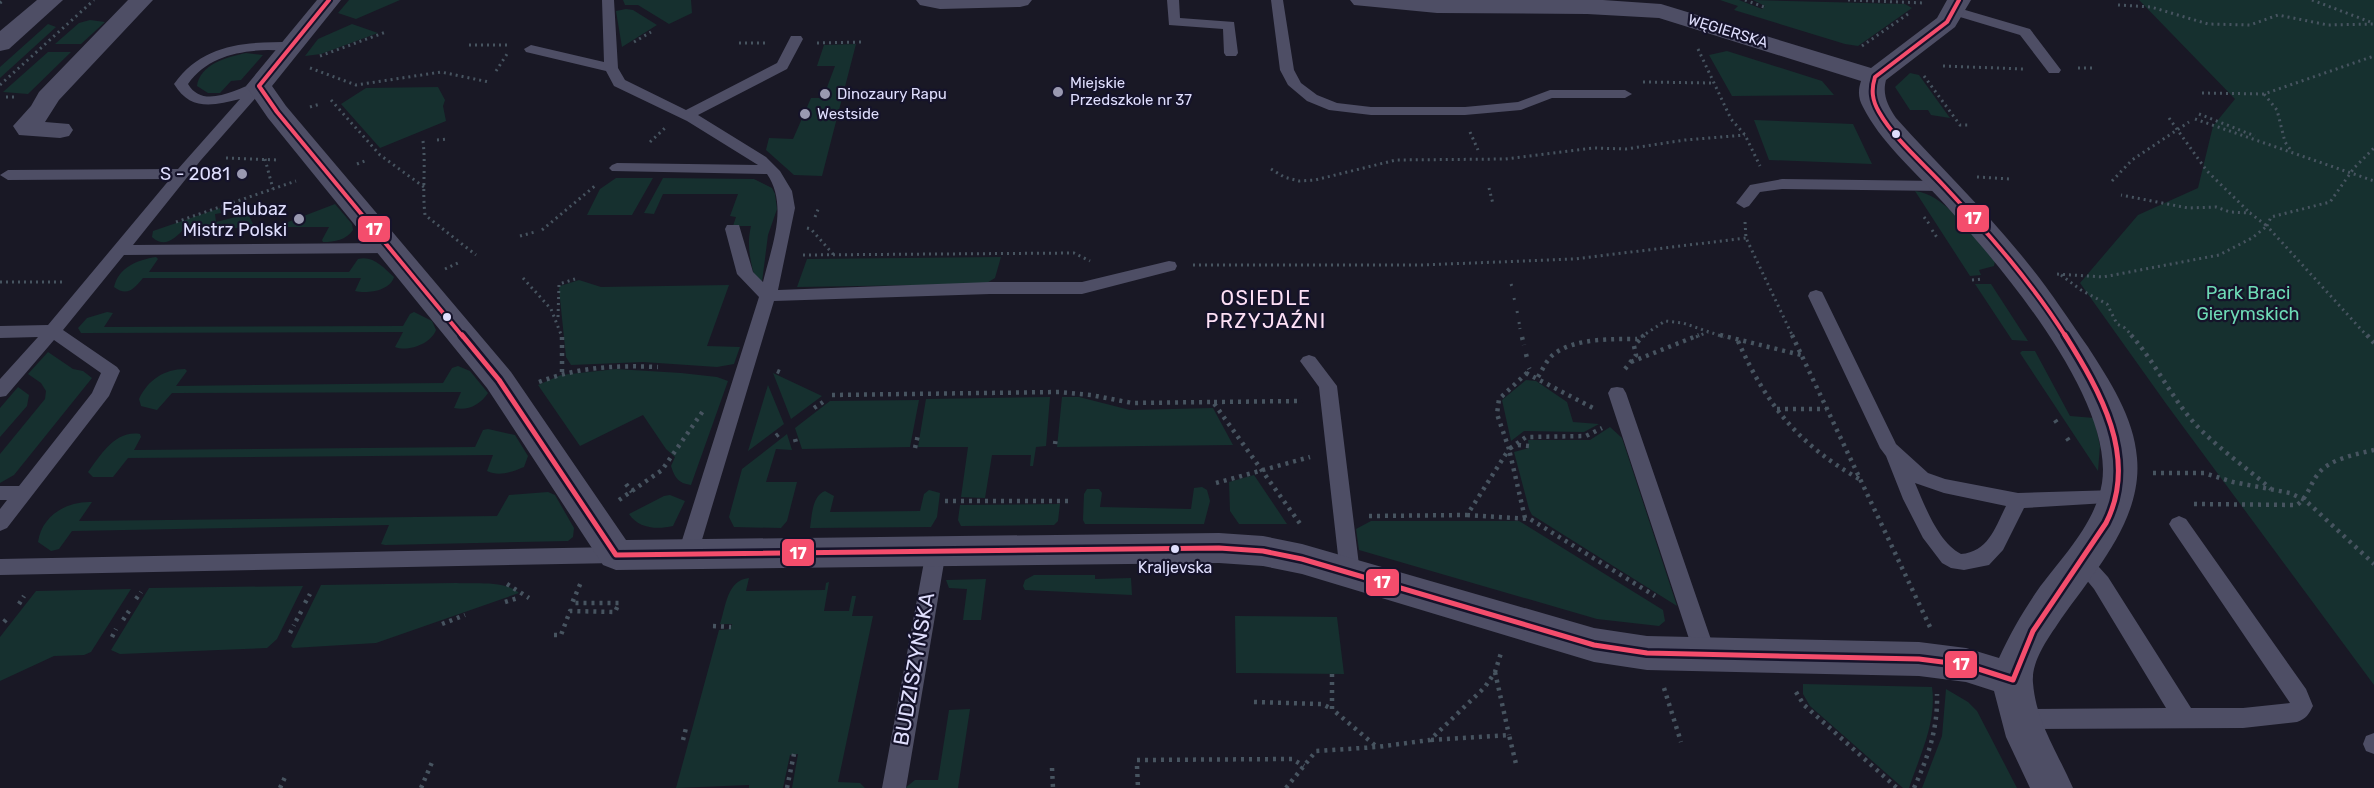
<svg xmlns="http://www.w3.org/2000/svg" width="2374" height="788" viewBox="0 0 2374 788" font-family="Rubik,sans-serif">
<rect width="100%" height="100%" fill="#191825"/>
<!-- green -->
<path fill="#16302f" d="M 349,0 L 400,0 L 356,19 L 338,13 Z
M 623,0 L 691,0 L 692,13 L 669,24 L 638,5 L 625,5 Z
M 1720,0 L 1739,0 L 1762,9 L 1765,6 L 1753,0 L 1905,4 L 1912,8 L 1858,46 L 1845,44 L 1734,10 L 1738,6 Z
M 2139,0 L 2374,0 L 2374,685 L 2167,405 L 2080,283 L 2138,215 L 2198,188 L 2213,126 L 2235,99 Z
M 626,9 L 633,10 L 657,25 L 622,47 L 616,11 Z
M 90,20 L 105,22 L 81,44 L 55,44 L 79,23 Z
M 48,24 L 56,27 L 0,78 L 0,67 Z
M 352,24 L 378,33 L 321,54 L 305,56 L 318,39 Z
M 856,44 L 822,176 L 794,175 L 766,150 L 769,138 L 793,139 L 811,98 L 823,98 L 835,66 L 817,66 L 824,45 Z
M 1727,51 L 1822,81 L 1834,95 L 1732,96 L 1709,55 Z
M 48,52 L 71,52 L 28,94 L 3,92 Z
M 246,53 L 263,55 L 241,80 L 231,81 L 220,93 L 208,93 L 197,86 C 200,64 227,57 246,53 Z
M 1910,73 L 1919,75 L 1950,118 L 1931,115 L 1928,110 L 1910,110 L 1895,87 Z
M 438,87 L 445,100 L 443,106 L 446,121 L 380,148 L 341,104 L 366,88 Z
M 1754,120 L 1853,124 L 1872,164 L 1769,160 Z
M 616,178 L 653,178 L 632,215 L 587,215 L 600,189 Z
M 663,178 L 754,179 L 772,188 L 775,194 L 777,209 L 768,235 L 762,282 L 756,283 C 751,262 746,247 751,226 L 733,226 L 736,217 L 730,216 L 738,194 L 663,194 L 654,214 L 644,213 Z
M 1915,191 C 1946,194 1975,239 1995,261 L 1994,266 L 1979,270 L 1981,275 L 1970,276 Z
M 335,204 L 352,224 L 353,230 C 346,240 335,242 323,242 L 322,240 L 329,227 L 275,227 Z
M 220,208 L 221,213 L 215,214 L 216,222 L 248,214 L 254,226 L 257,228 L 185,228 C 175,238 165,249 152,237 L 153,231 Z
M 156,257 L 158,259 L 149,272 L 349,272 L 358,259 C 373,255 383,267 394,277 C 390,291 367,294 355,291 L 361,278 L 143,278 C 134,289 127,297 114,287 C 119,267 137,260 156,257 Z
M 1001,257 L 995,278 L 985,284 L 797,287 L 807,259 Z
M 579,280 L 601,287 L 729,285 L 707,346 L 740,347 L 734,364 L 717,367 L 643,362 L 571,365 L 566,357 L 559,289 L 560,286 Z
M 1975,284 L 1991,284 L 2028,341 L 2012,340 Z
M 107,312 L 113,313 L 104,327 L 403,326 L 410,314 L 414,312 L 432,321 L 436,330 C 431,344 408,352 395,347 L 403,332 L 81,333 L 78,328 L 87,318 Z
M 2022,351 L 2035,351 L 2070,416 L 2094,418 L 2100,446 L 2098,471 L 2020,353 Z
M 48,352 L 73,369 L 83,371 L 92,378 L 14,475 L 0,483 L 0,454 L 45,399 L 46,391 L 41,383 L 28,374 Z
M 458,366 L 470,371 L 488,393 C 480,405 468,411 454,408 L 461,392 L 172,393 L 157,410 L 141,406 L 139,399 C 148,380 164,369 185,369 L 187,371 L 176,386 L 443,383 L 452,368 Z
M 616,369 L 681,373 L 717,377 L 728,381 L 691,485 C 678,483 675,478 671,466 L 675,457 L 666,449 L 643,415 L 580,446 L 538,385 L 561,375 Z
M 773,373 L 822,396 L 791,419 Z
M 1526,380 L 1536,381 L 1567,402 L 1573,422 L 1599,424 L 1584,432 L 1524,431 L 1511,441 L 1502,400 Z
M 768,385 L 784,424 L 748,451 Z
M 18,387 L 29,395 L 27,406 L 0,437 L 0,408 Z
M 1050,397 L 1046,446 L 1036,447 L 1033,466 L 1030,466 L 1031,455 L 992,455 L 985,498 L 961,497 L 968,447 L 918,447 L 926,399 Z
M 1062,397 L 1079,397 L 1130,410 L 1213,408 L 1233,445 L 1057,447 Z
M 919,400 L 910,447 L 802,449 L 795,428 L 830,401 Z
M 1610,427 L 1622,438 L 1677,606 L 1532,515 L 1529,509 L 1514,452 L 1529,448 L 1528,440 L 1590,440 Z
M 488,429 L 515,435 L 528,456 L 524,467 C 512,472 499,477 487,471 L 493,455 L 128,458 L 113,477 L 93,477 L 88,472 C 101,455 115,430 140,434 L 141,437 L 134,450 L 475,447 L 483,430 Z
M 787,434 L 792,450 L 776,449 L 766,482 L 797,482 L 787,521 L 781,528 L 734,527 L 729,517 L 742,469 Z
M 1254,475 L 1287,524 L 1239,524 L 1230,511 L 1229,482 Z
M 1202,487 L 1207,490 L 1210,501 L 1204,524 L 1085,524 L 1083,520 L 1084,494 L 1087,489 L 1099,489 L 1102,493 L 1100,507 L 1191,509 L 1194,488 Z
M 929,490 L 940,493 L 937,517 L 931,527 L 810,528 C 812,515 812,496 825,491 L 834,496 L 830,512 L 920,511 L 924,494 Z
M 548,492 L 555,495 L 574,528 L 573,537 L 568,541 L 385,545 L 381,544 L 389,525 L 72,531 L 59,549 L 51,551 L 38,542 C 42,515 67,501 92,502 L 79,521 L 497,516 L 509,495 Z
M 670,495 L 685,501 L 673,526 C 656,530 638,528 629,514 L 664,496 Z
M 1060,504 L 1058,521 L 1054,525 L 961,526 L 958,520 L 960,505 Z
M 1371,521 L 1519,521 L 1663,610 L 1665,621 L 1659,626 L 1597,619 L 1359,550 L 1356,529 Z
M 1034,575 L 1095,575 L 1095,579 L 1131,578 L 1132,595 L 1025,590 L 1023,586 L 1025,580 Z
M 749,578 L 746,591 L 825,590 L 826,583 L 829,582 L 824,611 L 849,611 L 852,596 L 856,596 L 852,616 L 873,616 L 838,782 L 860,783 L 865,788 L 792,788 L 798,754 L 790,755 L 783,788 L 749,788 L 749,785 L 676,788 L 719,630 L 730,629 L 732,624 L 720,624 C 726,606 727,580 749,578 Z
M 986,579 L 981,620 L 963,620 L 967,589 L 949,588 L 946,580 Z
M 456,583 C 475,584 505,580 519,593 L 376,643 L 293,648 L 291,646 L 321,585 Z
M 303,586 L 277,639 L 267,648 L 120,654 L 111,650 L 149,588 Z
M 131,589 L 91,652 L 84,655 L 54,656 L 0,681 L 0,637 L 36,591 Z
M 1235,616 L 1337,617 L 1344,674 L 1236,673 Z
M 1803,684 L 1932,687 C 1937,722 1920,755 1909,788 L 1903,788 L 1810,706 L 1803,694 Z
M 1946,689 L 1968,702 L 1977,711 L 2017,788 L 1922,788 L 1942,736 Z
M 970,709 L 958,788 L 905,788 L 915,780 L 938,780 L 949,710 Z"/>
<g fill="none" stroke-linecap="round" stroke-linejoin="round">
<!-- path-far1 -->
<path stroke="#475460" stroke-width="3" stroke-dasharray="2 4" stroke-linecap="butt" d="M 1745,0 L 1764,7
M 1848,0 L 1925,3
M 2312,0 L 2373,23
M 0,3 L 4,0
M 2118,5 L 2151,7 L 2208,24 L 2250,25 L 2278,15 L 2328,25 L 2374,24
M 634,42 L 651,32
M 739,43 L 767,43
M 817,43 L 861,42
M 469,45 L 507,45
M 1862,46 L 1908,14
M 1698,49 L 1731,119 L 1745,135 L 1760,166
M 320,56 L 386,32
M 1943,66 L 2023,69
M 310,68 L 356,85 L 441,72 L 489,82
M 2078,68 L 2092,68
M 496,71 L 509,51
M 1924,76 L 1960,125 L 1971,125
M 1643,82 L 1713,83
M 0,85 L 94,0
M 2202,93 L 2264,94
M 6,97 L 14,97
M 331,100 L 380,155 L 424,187
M 310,107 L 320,104
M 2199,114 L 2255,136
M 2169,118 L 2207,171 L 2249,212
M 2195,119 L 2374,181
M 1470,132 L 1478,150
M 437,140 L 448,139
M 423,141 C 426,166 422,190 425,215 L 476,255
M 650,142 L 665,128
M 2290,149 L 2285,142 L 2277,110 L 2264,94 L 2374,56
M 226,158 L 278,160
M 265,159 L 273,189
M 357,164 L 367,160
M 1271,169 L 1284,177 L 1299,181 L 1315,180 L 1396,160 L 1505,159 L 1593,148 L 1626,149 L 1685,140 L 1745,135
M 1977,177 L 2011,179
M 2112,181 L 2132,160 L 2189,122
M 1489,188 L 1493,204
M 815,217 L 819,207
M 1924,217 L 1930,225
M 176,222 L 296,181
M 1745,222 L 1746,238 L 1793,337
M 807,228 L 811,229 L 833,254
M 542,230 L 596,185
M 1932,230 L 1938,239
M 520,236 L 535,232
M 803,255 L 1074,253 L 1090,261
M 1193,265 L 1422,265 L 1574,259 L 1746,238
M 445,269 L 458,263
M 2057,274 L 2103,277 L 2219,255 L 2252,238 L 2267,226 L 2250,213 L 2230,212 L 2216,207 L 2188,208 L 2121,195
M 2061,275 L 2081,290 L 2107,304 L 2117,324 L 2125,328 L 2133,337
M 523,278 L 551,309 L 562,337
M 1972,280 L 1982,279
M 0,282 L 62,282
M 1511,284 L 1513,289
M 1514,298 L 1515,302
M 1517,311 L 1518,316
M 558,317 L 559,284 L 575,279
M 1519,322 L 1520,329
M 1641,337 L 1665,321 L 1683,323 L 1724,337
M 1696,337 L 1708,332
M 2368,337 L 2267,226 L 2271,217 L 2330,202 L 2354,168 L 2374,148"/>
<!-- path -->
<path stroke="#475460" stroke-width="4.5" stroke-dasharray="3 5" stroke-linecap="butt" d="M 1720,335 L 1801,355
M 1792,335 L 1930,627
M 2131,335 C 2156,363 2171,398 2197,426 C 2219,449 2247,468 2271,489
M 2367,335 L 2374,343
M 1522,337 L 1524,345
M 1738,341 C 1767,406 1799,445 1861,480
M 1526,354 L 1527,358
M 1631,362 L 1699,335
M 1625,369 L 1636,355 L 1634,346 L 1644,335
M 777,371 L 784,374
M 562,372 L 562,335
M 1526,373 L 1595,409
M 1538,377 C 1543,369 1547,359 1554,354 C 1575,338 1612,339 1637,339
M 539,382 C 578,367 616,365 658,367
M 832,395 L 1059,392 L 1091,395 L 1132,403 L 1213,402 L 1301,525
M 1214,402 L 1302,401
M 814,408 L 823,402
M 1777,409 L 1827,409
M 2055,420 L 2059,426
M 776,436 L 780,433
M 2067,438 L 2071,444
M 795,439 L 797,446
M 1055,444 L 1056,438
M 1518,445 L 1529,446
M 915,448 L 918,435
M 2153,473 L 2204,473 L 2233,482 L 2290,493 L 2305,500 L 2374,564
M 1216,483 L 1310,457
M 626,484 L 632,492
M 619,500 L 662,470 L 703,411
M 945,501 L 1070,501
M 2194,504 L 2297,505 C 2308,497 2310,484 2318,474 C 2329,459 2357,454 2374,450
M 1467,515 L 1530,519 L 1655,596
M 1369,516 L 1467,515 L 1509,449 L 1497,414 L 1499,399 L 1530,370 L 1529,368
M 1525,518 L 1509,449 L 1526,437 L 1586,436 L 1602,428
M 507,584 L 529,598
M 136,599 L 141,592
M 505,602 L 518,598
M 305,603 L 310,594
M 19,604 L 24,596
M 123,620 L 129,611
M 296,621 L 302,610
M 4,622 L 9,616
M 442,624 L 465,615
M 713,626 L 731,627
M 290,633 L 294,625
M 554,635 L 561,635 L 570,611 L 615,612 L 619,603 L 572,603 L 582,580
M 112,637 L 116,629
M 1495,672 L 1509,735
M 1332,674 L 1332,709 L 1377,747
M 1664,688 L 1681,742
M 1796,692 L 1804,705 L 1897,788
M 1254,702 L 1322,704 L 1332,709
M 683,740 L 686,728
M 1431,740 L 1509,735 L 1516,764
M 1137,760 L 1292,759 L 1304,766
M 1137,766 L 1138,788
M 1052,768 L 1053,788
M 280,788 L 286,775
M 421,788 L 433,760
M 787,788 L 794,754
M 1286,788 L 1316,751 L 1377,747 L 1430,740 L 1485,687 L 1495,672 L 1501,653
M 1914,788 C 1928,757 1938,729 1937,694"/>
<!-- service -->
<path fill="#4e4e65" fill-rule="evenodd" d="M 602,0 L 614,0 L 618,68 L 625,80 L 686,110 L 777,63 L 791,36 L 801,36 L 803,39 L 787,69 L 698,115 L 766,157 L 780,171 L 792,191 L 795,208 L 778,290 L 990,282 L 1082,282 L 1169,261 L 1175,262 L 1177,266 L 1175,270 L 1082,294 L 990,294 L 774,301 L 698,553 L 695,559 L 688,561 L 681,559 L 678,553 L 759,297 L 737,274 L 725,229 L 727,225 L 739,225 L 753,272 L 763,282 C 771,248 789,206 767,174 L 612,171 L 609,168 L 612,165 L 617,163 L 758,165 L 687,121 L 614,86 L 606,71 L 526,52 L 524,49 L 531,45 L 604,62 Z
M 1167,0 L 1179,0 L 1180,18 L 1234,22 L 1238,53 L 1236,56 L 1226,56 L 1224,53 L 1223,29 L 1169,25 Z
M 1271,0 L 1283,0 L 1294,70 L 1301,83 L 1317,95 L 1337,103 L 1371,107 L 1465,107 L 1518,102 L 1550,90 L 1625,90 L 1632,94 L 1625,98 L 1552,98 L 1521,110 L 1465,115 L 1371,115 L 1329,110 L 1307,101 L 1288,85 L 1280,70 Z
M 1955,7 L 2030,29 L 2061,70 L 2059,73 L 2049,73 L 2020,35 L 1950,14 L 1949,11 Z
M 292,42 L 297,43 L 299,46 L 297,49 C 288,51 278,50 268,50 C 237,51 207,57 188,84 C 204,111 238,87 259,82 L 266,86 L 201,160 L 133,245 L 390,243 L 396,244 L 398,248 L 396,252 L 390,253 L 124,255 L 63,330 L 117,367 L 120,371 L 109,396 L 7,528 L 0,531 L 0,509 L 7,500 L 0,500 L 0,486 L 19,486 L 92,393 L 101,373 L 54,340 L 6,396 L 0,397 L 0,379 L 38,337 L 0,338 L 0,326 L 48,325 L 170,179 L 8,180 L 0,175 L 8,170 L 178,169 L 240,99 C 213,106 190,111 174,84 C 203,43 246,42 292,42 Z
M 1782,179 L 1943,181 L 1951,186 L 1943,191 L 1782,189 L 1760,192 L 1749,206 L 1744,208 L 1736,203 L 1750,185 Z
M 1816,290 L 1822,292 L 1824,296 L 1896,444 L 1928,473 L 1945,479 L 2018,493 L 2116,490 L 2123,492 L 2126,497 L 2123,502 L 2024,508 L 2003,550 L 1989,565 L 1964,570 L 1951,568 L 1942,563 L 1923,538 L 1903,499 L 1886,456 L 1880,448 L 1808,296 L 1810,292 ZM 1915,483 L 1944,493 L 2006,506 C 1995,528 1988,552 1961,554 C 1938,542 1925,506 1915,483 Z
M 1309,355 L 1315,357 L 1337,386 L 1360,573 L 1357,579 L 1350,581 L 1343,579 L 1340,573 L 1319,387 L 1300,361 L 1303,357 Z
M 1617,387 L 1623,388 L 1626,393 L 1716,654 L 1713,660 L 1705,663 L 1697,660 L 1694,654 L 1608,393 L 1611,388 Z
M 2179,516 L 2186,519 L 2306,689 L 2313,706 C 2309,714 2306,719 2297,722 L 2243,728 L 2020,729 L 2012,726 L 2009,719 L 2012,712 L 2020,709 L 2166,708 L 2094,589 L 2071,561 L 2074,555 L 2081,553 L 2088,555 L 2108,577 L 2191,708 L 2243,708 L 2290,703 L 2172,529 L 2169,524 L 2172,519 Z
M 936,543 L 943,545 L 946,551 L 906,788 L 882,788 L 926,551 L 929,545 Z
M 616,547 L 623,549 L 626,555 L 623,561 L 616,563 L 0,575 L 0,559 Z
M 2374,733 L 2374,754 L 2366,751 L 2363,744 L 2366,736 Z"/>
<!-- minor -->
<path fill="#4e4e65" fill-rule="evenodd" d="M 128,0 L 153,0 L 59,100 L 45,122 L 69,124 L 73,130 L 69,136 L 60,138 L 19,135 L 13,126 L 31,106 L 39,92 Z
M 317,0 L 341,0 L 272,86 L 286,106 L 511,372 L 626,540 L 1219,533 L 1263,536 L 1302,544 L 1594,628 L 1647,636 L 1919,642 L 1966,648 L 1999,658 C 2010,634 2022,613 2037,591 C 2061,558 2095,525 2102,483 C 2115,397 1994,258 1939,198 C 1913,170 1880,141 1863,107 C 1858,98 1858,90 1861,81 L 1659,18 L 1587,14 L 1437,13 L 1354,5 L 1350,0 L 1603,0 L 1661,4 L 1871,68 L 1937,18 L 1947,0 L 1971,0 L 1955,27 L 1886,80 C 1882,95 1888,106 1896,118 C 1941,168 1989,214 2030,266 C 2051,292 2069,320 2088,347 C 2109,380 2134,417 2137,458 C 2143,522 2090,576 2057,625 C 2046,641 2031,663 2033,683 C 2036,722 2058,753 2073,788 L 2030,788 L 2006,737 L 1994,691 L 1966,682 L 1919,676 L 1647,670 L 1594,662 L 1302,574 L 1263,566 L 1219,563 L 616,570 L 603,565 L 487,388 L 268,118 L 246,86 Z
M 916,0 L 1032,0 L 1028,5 L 1020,7 L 940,9 L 920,5 Z"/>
<!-- tertiary -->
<path fill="#4e4e65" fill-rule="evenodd" d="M 37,0 L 63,0 L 9,49 L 0,51 L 0,31 Z"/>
<!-- bus-1-far1 casing -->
<g stroke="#15132a" stroke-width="8">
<path id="bus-1-far1" d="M 329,0 L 259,86 L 277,112 L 463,337
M 1959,0 L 1947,22 L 1875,77 C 1871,90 1872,100 1879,112 C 1895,140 1924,164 1945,187 C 1989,234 2032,283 2066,337"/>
</g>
<!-- bus-1 casing -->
<g stroke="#15132a" stroke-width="10">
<path id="bus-1" d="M 462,335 L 499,380 L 616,555 L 1219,548 L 1263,551 L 1302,559 L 1594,645 L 1647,653 L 1919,659 L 1966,665 L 2013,680 L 2033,631 L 2106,523 C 2139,458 2100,391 2065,335"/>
</g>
<!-- bus-1-far1 -->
<use href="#bus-1-far1" stroke="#f44d6c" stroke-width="4"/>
<!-- bus-1 -->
<use href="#bus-1" stroke="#f44d6c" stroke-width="5"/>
</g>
<!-- markers -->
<g fill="#9a99b1" stroke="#15132a" stroke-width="2">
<circle cx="1058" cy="92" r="6"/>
<circle cx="825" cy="94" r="6"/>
<circle cx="805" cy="114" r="6"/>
<circle cx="242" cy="174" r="6"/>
<circle cx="299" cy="219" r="6"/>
</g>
<g fill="#dfdefd" stroke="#15132a" stroke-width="2">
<circle cx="1896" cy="134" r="5"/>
<circle cx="447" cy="317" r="5"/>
<circle cx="1175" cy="549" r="5"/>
</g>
<g text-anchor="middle" stroke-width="4.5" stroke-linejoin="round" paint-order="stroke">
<!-- far-street labels -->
<g font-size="15" fill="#dfdefd" stroke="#15132a">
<text transform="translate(1728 31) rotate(17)" y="5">WĘGIERSKA</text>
</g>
<!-- far-poi labels -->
<g font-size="15" fill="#dfdefd" stroke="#15132a" text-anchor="start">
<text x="1070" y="88">Miejskie<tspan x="1070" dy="17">Przedszkole nr 37</tspan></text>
<text x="837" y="99">Dinozaury Rapu</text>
<text x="817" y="119">Westside</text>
</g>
<!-- bus labels -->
<g font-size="16" fill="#dfdefd" stroke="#15132a">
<text x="1175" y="573">Kraljevska</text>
</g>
<!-- poi labels -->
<g font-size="18" fill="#dfdefd" stroke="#15132a" text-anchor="end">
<text x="230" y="180">S - 2081</text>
<text x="287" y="215">Falubaz<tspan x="287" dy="21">Mistrz Polski</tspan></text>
</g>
<!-- park labels -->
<g font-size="18" fill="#6ddab5" stroke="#15132a">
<text x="2248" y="299">Park Braci<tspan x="2248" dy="21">Gierymskich</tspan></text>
</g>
<!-- neighbourhood labels -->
<g font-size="20" letter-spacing="1.5" fill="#fde0f5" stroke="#15132a">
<text x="1266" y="305">OSIEDLE<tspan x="1266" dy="23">PRZYJAŹNI</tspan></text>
</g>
<!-- near-street labels -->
<g font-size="21" fill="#dfdefd" stroke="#15132a">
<text transform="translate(914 669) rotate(-80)" y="7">BUDZISZYŃSKA</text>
</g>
</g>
<g stroke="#15132a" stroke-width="2">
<rect x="1956" y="204" width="34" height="29" rx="6" fill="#f44d6c"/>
<rect x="357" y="215" width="34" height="28" rx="6" fill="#f44d6c"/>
<rect x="781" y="538" width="34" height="29" rx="6" fill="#f44d6c"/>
<rect x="1365" y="568" width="35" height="29" rx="6" fill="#f44d6c"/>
<rect x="1944" y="650" width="34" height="29" rx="6" fill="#f44d6c"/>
</g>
<g font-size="16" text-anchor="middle" font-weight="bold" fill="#fff">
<text x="1973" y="224">17</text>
<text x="374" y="235">17</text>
<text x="798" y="559">17</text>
<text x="1382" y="588">17</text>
<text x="1961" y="670">17</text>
</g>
</svg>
